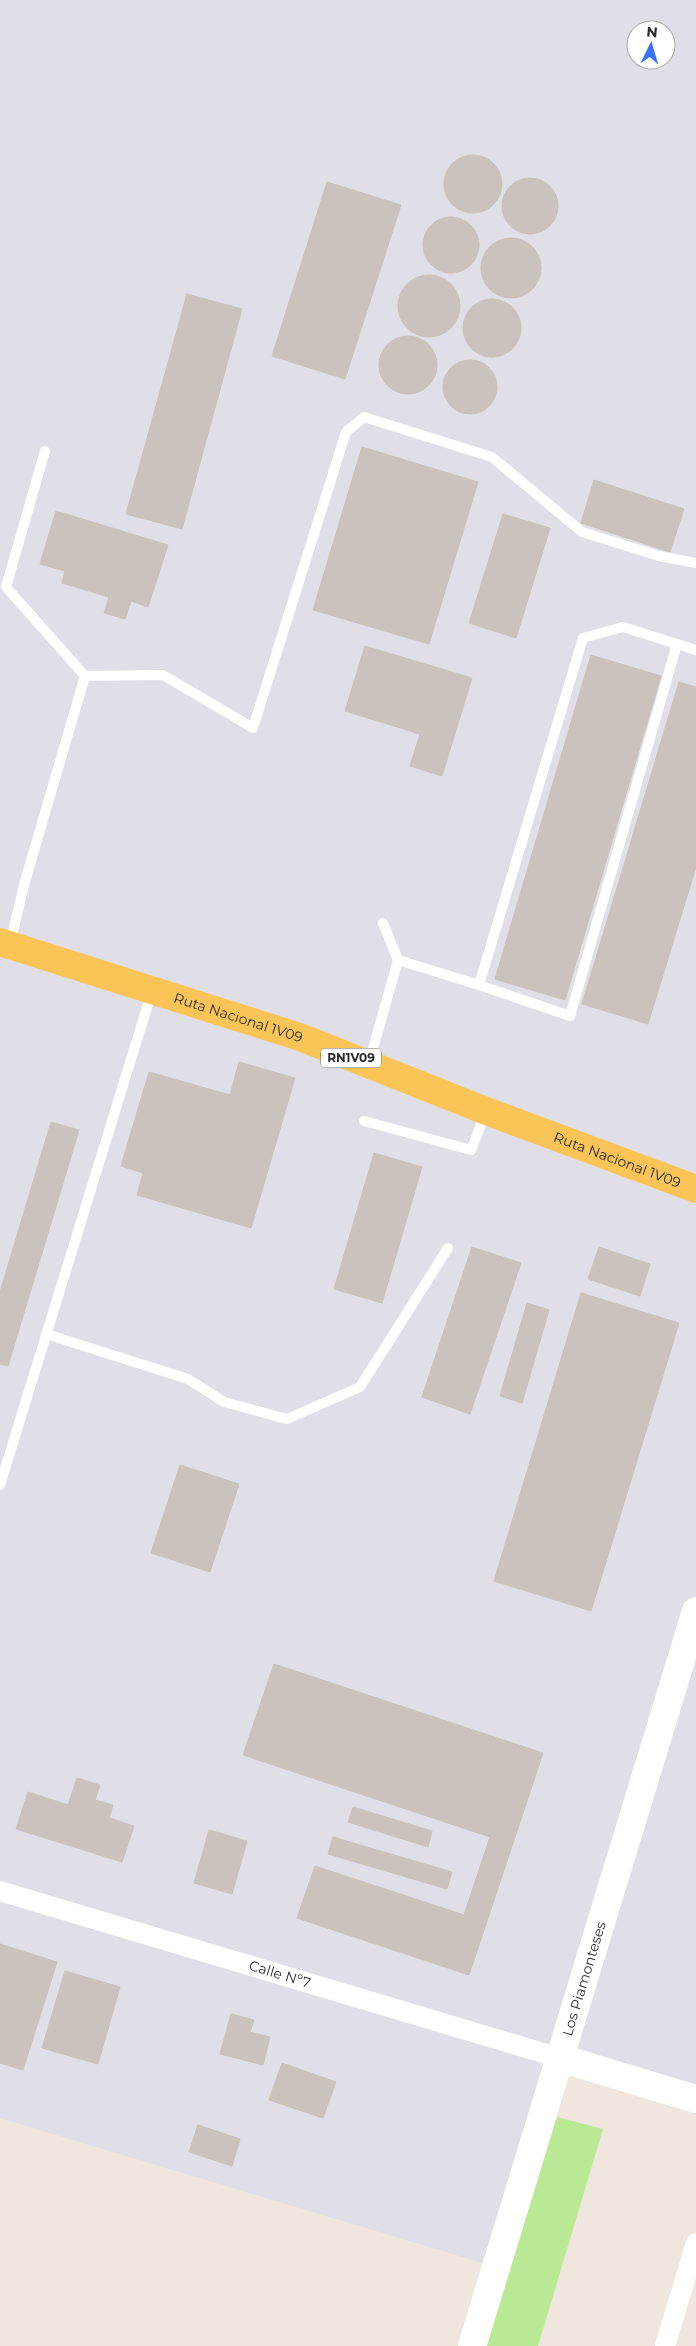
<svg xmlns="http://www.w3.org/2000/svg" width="696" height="2346" viewBox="0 0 696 2346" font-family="Montserrat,sans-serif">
<rect width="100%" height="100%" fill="#efe6dd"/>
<!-- industrial -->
<path fill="#e0dee7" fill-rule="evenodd" d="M 0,0 L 696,0 L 696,2099 L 559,2058 L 496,2267 L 0,2118 ZM 636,30 L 666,30 L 666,60 L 636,60 Z"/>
<!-- green -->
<path fill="#bae996" d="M 557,2117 L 603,2129 L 538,2346 L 487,2346 Z"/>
<!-- building -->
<path fill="#cac3bd" stroke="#cac1b7" d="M444 184a29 29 0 1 1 58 0a29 29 0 1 1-58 0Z
M502 206a28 28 0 1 1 56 0a28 28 0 1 1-56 0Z
M 327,182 L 401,205 L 345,379 L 272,356 Z
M423 245a28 28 0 1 1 56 0a28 28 0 1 1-56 0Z
M481 268a30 30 0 1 1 60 0a30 30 0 1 1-60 0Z
M398 306a31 31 0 1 1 62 0a31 31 0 1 1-62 0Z
M 187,294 L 242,309 L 182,529 L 126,514 Z
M463 328a29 29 0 1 1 58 0a29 29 0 1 1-58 0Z
M379 365a29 29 0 1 1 58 0a29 29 0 1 1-58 0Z
M443 387a27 27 0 1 1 54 0a27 27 0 1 1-54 0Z
M 362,447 L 478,482 L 429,644 L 313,610 Z
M 594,480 L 684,509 L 670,552 L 581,523 Z
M 56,511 L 168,545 L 148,607 L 131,601 L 125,619 L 104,613 L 109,597 L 62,583 L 65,571 L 40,564 Z
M 503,514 L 550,528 L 516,638 L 469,623 Z
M 365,646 L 472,678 L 442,776 L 410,766 L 420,734 L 345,711 Z
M 591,655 L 661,676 L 565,1000 L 495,979 Z
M 679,682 L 696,687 L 696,867 L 648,1024 L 582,1004 Z
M 239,1062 L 295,1078 L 251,1228 L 137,1195 L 143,1173 L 121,1166 L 149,1072 L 230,1095 Z
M 51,1122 L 79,1130 L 8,1366 L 0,1364 L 0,1292 Z
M 374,1153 L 422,1167 L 382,1303 L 334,1289 Z
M 472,1247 L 521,1263 L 470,1414 L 422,1397 Z
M 599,1247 L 650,1264 L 640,1296 L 588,1279 Z
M 581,1293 L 679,1323 L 591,1611 L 494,1581 Z
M 527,1303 L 549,1310 L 522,1403 L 500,1396 Z
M 180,1465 L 239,1484 L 210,1572 L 151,1553 Z
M 274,1664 L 543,1753 L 469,1975 L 297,1918 L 315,1866 L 464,1915 L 490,1837 L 243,1755 Z
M 77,1778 L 100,1785 L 95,1800 L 113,1805 L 109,1818 L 134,1826 L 122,1862 L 16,1829 L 28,1792 L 68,1805 Z
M 353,1807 L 432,1831 L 428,1847 L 348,1822 Z
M 209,1830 L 247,1841 L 232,1894 L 194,1883 Z
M 333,1837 L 452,1872 L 447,1889 L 328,1854 Z
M 0,1944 L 57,1962 L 23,2070 L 0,2063 Z
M 65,1971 L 120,1987 L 98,2064 L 42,2048 Z
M 231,2014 L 254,2020 L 250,2032 L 270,2037 L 263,2065 L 220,2054 Z
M 282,2063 L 336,2082 L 323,2118 L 269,2100 Z
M 198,2125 L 240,2139 L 232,2166 L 189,2152 Z"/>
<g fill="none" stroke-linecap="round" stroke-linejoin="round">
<!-- lane -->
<path stroke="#fff" stroke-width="10" d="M 85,676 L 163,675 L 253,728 L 346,432 L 364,417 L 492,457 L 582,532 L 659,556 L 696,563
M 383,923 L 398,960 L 479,985 L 570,1016 L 677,644
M 10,944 L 24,885 L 85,676 L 6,587 L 45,451
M 479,985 L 583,638 L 623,627 L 696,650
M 369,1063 L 398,960
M 364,1121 L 471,1150 L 486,1112
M 46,1334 L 188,1379 L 224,1402 L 287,1419 L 360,1387 L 448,1248
M 0,1485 L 152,991"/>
<!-- street -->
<path stroke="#fff" stroke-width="20" d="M 0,1891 L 560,2058
M 665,2346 L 696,2243"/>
<!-- secondary -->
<g stroke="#fff" stroke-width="28">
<path d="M 560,2058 L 696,2099"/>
<path id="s1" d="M 472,2346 L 696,1611"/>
</g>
<!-- primary -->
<path stroke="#fbc456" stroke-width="28" id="s2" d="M 0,942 L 300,1037 L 486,1111 L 696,1189"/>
</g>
<g text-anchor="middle" stroke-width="4" stroke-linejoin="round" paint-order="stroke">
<!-- shield labels -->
<rect fill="#fff" stroke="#6b6b6b" stroke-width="1" x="321" y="1048.5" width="60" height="19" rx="4"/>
<g font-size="12" font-weight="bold" fill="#2c2c2c">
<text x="351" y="1062">RN1V09</text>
</g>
<!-- street labels -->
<g font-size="14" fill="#2c2c2c" stroke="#fff">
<text dy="5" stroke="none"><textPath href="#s2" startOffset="250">Ruta Nacional 1V09</textPath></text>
<text dy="5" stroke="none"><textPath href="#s2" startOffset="655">Ruta Nacional 1V09</textPath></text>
<text transform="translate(280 1974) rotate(17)" y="5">Calle Nº7</text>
<text dy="5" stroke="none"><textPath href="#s1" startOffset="384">Los Piamonteses</textPath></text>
</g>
</g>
<!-- north arrow -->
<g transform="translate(651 45) rotate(5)"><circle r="24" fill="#ffffff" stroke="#ababab"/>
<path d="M0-4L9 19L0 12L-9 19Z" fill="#3a72ff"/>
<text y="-8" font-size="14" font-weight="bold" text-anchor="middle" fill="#2c2c2c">N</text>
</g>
</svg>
